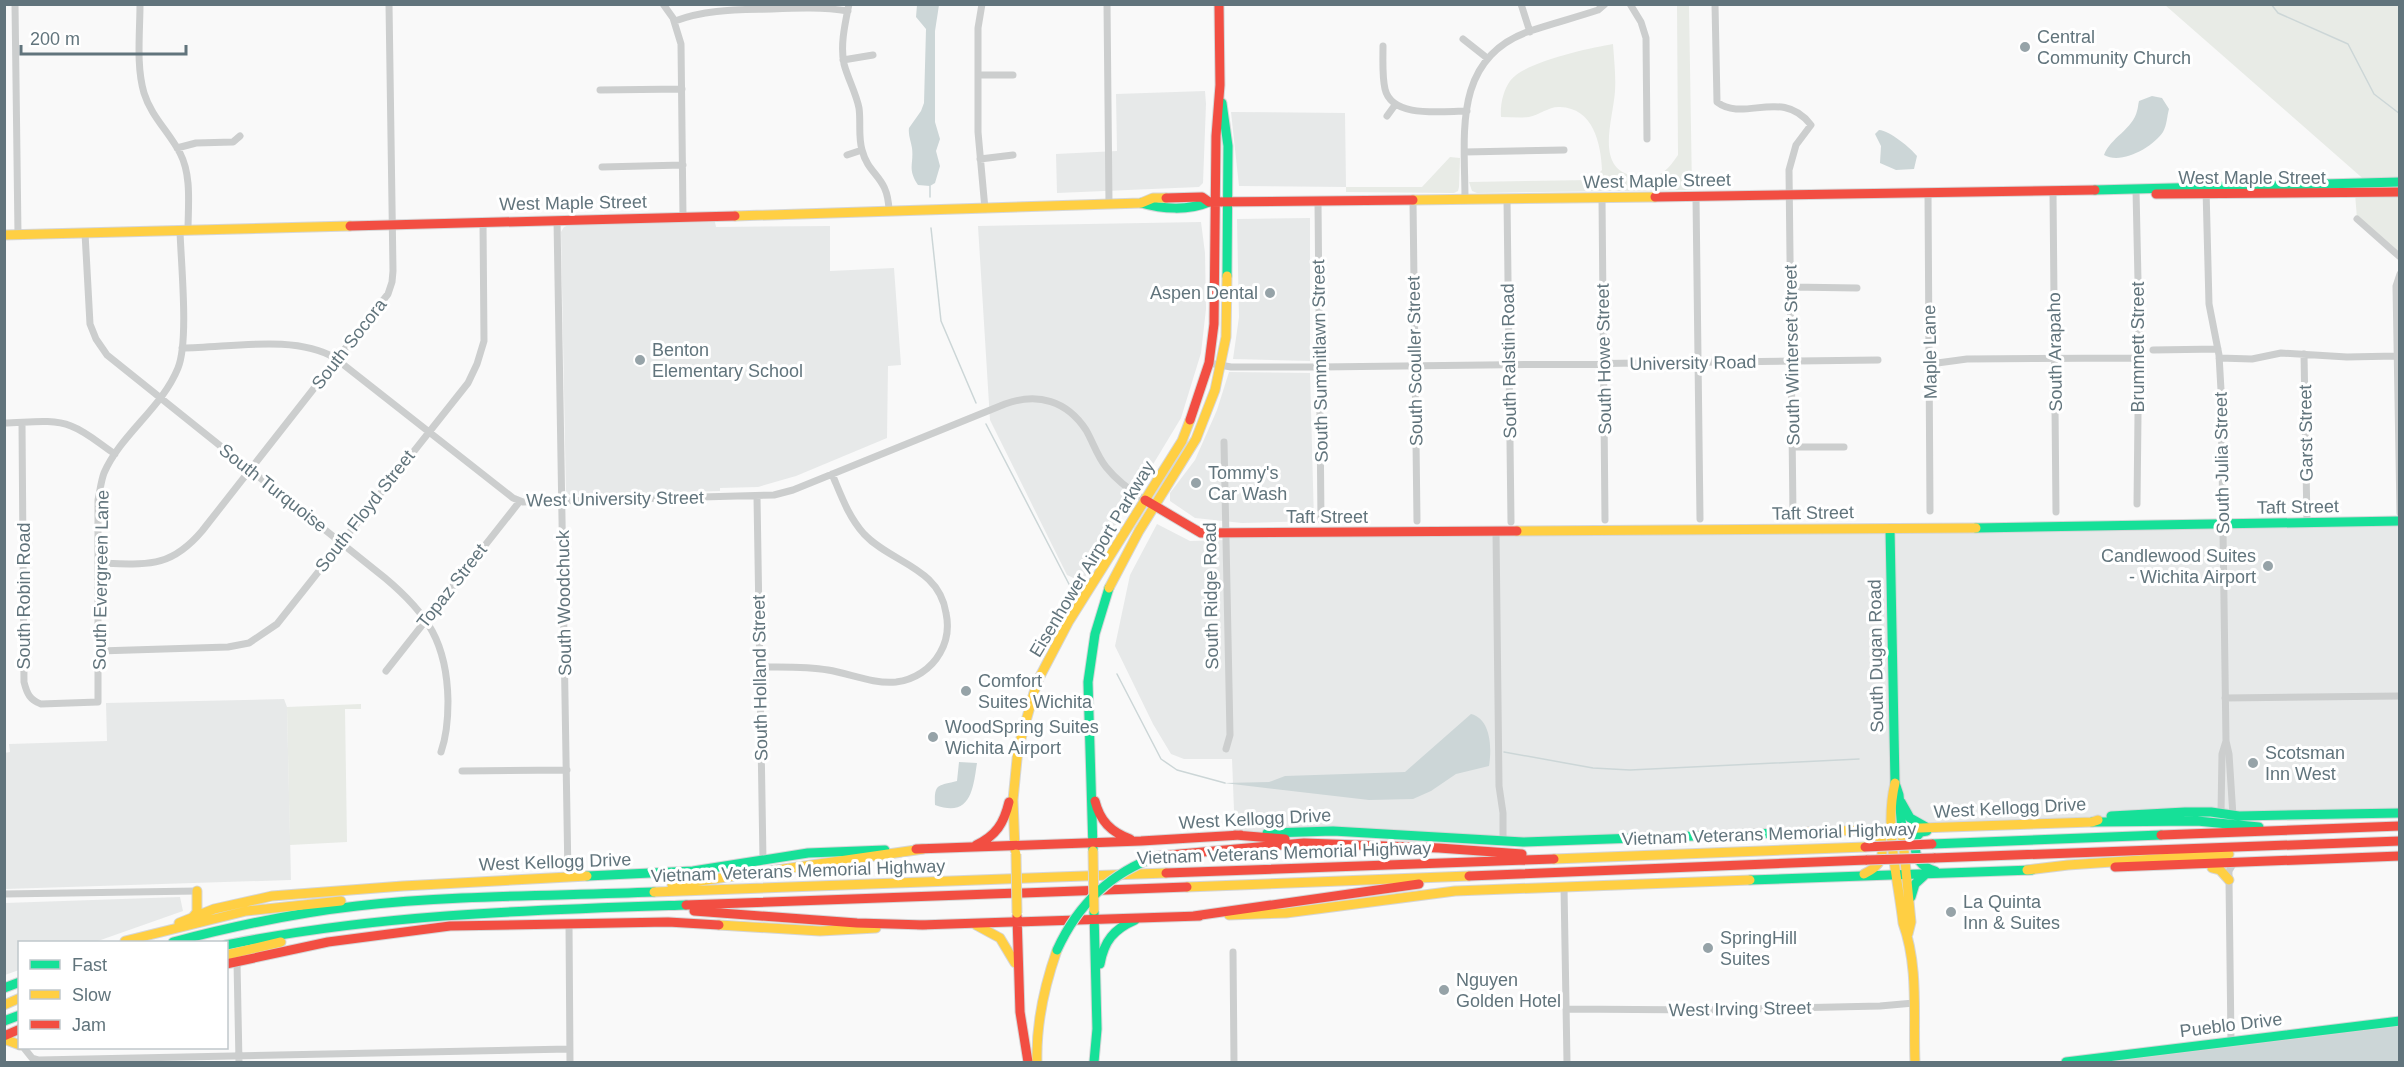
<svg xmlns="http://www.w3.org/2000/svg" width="2404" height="1067" viewBox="0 0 2404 1067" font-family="Arial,sans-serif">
<rect width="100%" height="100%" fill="#f9f9f9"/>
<!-- built -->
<path fill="#e7e9e9" d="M 1205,91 L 1206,104 L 1203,183 L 1199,187 L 1057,193 L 1056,154 L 1117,151 L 1116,94 Z
M 1231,112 L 1345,113 L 1346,187 L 1239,186 Z
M 1310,218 L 1310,361 L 1233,359 L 1239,317 L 1237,219 Z
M 715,222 L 716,227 L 830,226 L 830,271 L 894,268 L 901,365 L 888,366 L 887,438 L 796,476 L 758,487 L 720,488 L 720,491 L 566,495 L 561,232 L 564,227 L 569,225 Z
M 1201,222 L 1205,253 L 1206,309 L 1201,353 L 1181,418 L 1082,582 L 1067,575 L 990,420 L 978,226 Z
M 1229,372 L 1310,373 L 1314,521 L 1242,523 L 1195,518 L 1170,501 L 1170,493 L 1195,460 L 1217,410 Z
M 1157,524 L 1190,541 L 1226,540 L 1226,533 L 2399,524 L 2399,811 L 1523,842 L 1370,833 L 1235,835 L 1232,759 L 1184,759 L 1171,754 L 1153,724 L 1115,646 L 1130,575 Z
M 284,699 L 287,707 L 291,880 L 5,889 L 4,753 L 10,752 L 9,744 L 107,741 L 106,703 Z
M 180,897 L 183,911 L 95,942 L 20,942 L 19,970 L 5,975 L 5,903 Z"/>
<!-- green -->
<path fill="#e8ebe6" d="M 1677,5 L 1689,5 L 1692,190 L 1477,193 L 1472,191 L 1469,182 L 1592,180 L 1602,170 C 1601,143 1593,108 1560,107 C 1550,106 1539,115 1529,117 C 1520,118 1510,117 1501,117 C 1500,105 1503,91 1510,81 C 1523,62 1590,48 1613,44 C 1614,59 1616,76 1615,91 C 1613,122 1592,174 1641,177 C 1660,179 1668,170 1678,155 Z
M 2165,5 L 2399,5 L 2399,182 L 2368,183 Z
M 1450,157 L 1460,158 L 1459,187 L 1458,191 L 1454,193 L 1346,192 L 1346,187 L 1422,187 Z
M 2399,192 L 2399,252 L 2357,219 L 2355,193 Z
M 361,704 L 361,709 L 345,709 L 347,842 L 290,845 L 287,707 Z"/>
<!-- water -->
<path fill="#ccd6d7" d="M 917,5 L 939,5 L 935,31 L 935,122 L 940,139 L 936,151 L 940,166 L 935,183 L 930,186 L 918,185 C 907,169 914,164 912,148 C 911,141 908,135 909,128 L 921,111 L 924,103 L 926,29 L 916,17 Z
M 2152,96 L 2162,98 L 2169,109 C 2167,116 2167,125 2163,132 C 2153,147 2122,165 2104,155 C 2110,138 2133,129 2137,111 C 2138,108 2138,105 2139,101 Z
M 1879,130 C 1890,131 1911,148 1917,156 L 1914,169 L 1896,170 L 1880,163 L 1881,146 L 1875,134 Z
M 1471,714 C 1491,719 1492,748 1489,766 L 1456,774 L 1431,791 L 1413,799 L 1369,800 L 1224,783 L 1269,782 L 1285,776 L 1405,772 Z
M 959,762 L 977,763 C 973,789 971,818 935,805 C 934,783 938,786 957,781 Z
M 2399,1024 L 2399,1062 L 2098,1062 Z"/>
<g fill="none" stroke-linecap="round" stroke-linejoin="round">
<!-- stream -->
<path stroke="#ccd6d7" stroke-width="1.5" d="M 2271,4 L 2278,13 L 2348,44 L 2374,94 L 2400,114
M 930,186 L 930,197
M 931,228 L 941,321 L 976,403
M 986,424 L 1071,588
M 1117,674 L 1161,759 L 1177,770 L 1225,783
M 1504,752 L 1593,768 L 1630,770 L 1859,759"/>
<!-- fast casing -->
<g stroke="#d5d6d7" stroke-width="11">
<path id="fast" d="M 1222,103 L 1228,146 L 1227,276
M 2095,190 L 2400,182
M 1141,203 C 1162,209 1188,211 1209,202
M 1976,528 L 2400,521
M 1890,529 L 1895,783 L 1899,795 L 1902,830
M 1901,802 L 1910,818 L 1926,827
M 2111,816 L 2185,812 L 2211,812 L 2239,816 L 2400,813
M 2092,822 L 2197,821 L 2259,827
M 1927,831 L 1921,832 L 1916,837 C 1913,854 1918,866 1935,871
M 1267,833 L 1333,831 L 1523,842 L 1779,833
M 1932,844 L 2161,835
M 1093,849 L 1088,682 L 1095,634 L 1109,588
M 587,876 L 693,871 L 808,853 L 885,850
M 1750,880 L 2032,870
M 1911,897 L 1915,884 L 1927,873
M 1094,912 L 1097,1029 L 1094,1062
M 173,942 C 234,926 295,913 357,906 C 456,895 556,896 654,892
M 226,945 C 377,914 532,910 686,905
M 1100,964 C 1104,941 1114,929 1135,920
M 4,988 L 20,982
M 4,1021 L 20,1015
M 2066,1062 L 2400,1021"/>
</g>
<!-- slow casing -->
<g stroke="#d5d6d7" stroke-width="11">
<path id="slow" d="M 1413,200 L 1655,197
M 735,216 L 1141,203 L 1153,198 L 1166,198
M 4,235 L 350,226
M 1517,531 L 1976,528
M 1109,588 L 1139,531 L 1196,439 L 1215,390 L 1226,337 L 1227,276
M 1895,783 C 1884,828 1898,878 1903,923 C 1919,967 1913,1016 1915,1062
M 1902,830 L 1911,922 L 1908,934
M 1779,833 L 2092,822 L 2098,820
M 1015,850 L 1013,800 L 1018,749 L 1037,682 L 1069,621 L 1182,441 L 1190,420
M 1554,859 L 1865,847
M 2212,868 L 2220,870 L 2229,880
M 2027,870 L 2068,865 L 2229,854
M 1864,874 C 1881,866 1885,856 1881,838 L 1868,832
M 672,885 L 923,849
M 1187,887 L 1469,876
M 654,892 L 1166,873
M 1229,915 L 1286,913 L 1455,891 L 1750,880
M 193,917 L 197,912 L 197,891
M 179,923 L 214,909 L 272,896 L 403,886 L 587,876
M 719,925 L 820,931 L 876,928
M 976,925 L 1000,938 L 1015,963
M 125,941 L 246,911 L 341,901
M 226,955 L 281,942
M 4,1005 L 20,998
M 4,1039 L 20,1045
M 1037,1062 C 1036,1023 1044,987 1057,950"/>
</g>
<!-- jam casing -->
<g stroke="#d5d6d7" stroke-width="11">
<path id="jam" d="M 2156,194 L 2400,192
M 1655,197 L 2095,190
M 1166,198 L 1202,197 L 1209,202 L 1413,200
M 350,226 L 735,216
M 1190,420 L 1209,363 L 1214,324 L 1216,136 L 1220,85 L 1219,4
M 1145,500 L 1201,533 L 1517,531
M 1095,801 C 1100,821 1111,832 1130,839
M 1235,835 L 1285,839
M 2161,835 L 2400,826
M 976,845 C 996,836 1004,823 1009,802
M 916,849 L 1141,841 L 1241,835
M 1158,856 L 1304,843 L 1439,848 L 1522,854
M 1934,858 L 2400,841
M 2115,867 L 2400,856
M 1166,873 L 1554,859
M 1469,876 L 1867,860
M 686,905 L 1187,887
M 694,911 L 857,923 L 925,925
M 1017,916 L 1020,1012 L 1028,1062
M 1194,916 L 1419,884
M 920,925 L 1200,916
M 226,964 L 328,942 L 450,926 L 668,922 L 719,925
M 4,1036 L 20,1029"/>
</g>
<!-- street -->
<path stroke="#cccece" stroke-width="7" d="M 15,4 L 18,235
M 140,4 C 140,33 136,66 144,93 C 151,116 169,132 180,153 C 192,176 188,206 188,231
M 663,4 L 673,18 L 681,44 L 683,217
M 849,4 C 845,24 840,45 844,64 C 848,79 856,93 859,108 C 861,122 858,136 862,150 C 869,177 888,175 889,211
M 982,4 L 978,28 L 978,132 L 985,209
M 1107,4 L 1109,204
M 1521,4 L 1530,32
M 1630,4 L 1641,22 L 1646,38 L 1647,139
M 1715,4 L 1717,102 C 1744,123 1782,87 1811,125 L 1796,145 L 1789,170 L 1793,515
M 675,21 C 707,9 738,10 772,9 C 797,8 823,7 848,11
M 1463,39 L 1487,58
M 1383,46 C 1383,60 1382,76 1385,89 C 1392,119 1443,111 1467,111
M 843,60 L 873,55
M 979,75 L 1013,75
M 600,90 L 682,89
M 1387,116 L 1395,105
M 177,148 L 196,143 L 233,142 L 240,136
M 1465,152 L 1564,150
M 847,155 L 862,150
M 980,159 L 1013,155
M 602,167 L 683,165
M 2206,189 L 2209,304 L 2219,355 L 2221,390 L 2226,741 L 2229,754 L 2233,816
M 2136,190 L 2139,326 L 2137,504
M 2053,192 L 2056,512
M 1928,194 L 1930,511
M 1696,197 L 1700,519
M 1602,198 L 1605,520
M 1507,199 L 1511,522
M 1465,200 C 1465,135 1452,60 1527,32 C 1550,24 1574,18 1598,10 L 1605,4
M 1413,201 L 1417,521
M 1318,202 L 1321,520
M 2357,219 L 2400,257
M 557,220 L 568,877
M 85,233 L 90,324 L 96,339 L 107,355 L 385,578 C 428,614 447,643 448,701 C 448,719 447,735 441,752
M 2400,274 L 2396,286 L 2400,513
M 1791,287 L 1857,288
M 182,348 C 229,348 294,334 335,358 L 513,498 L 523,502 L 774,495 L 793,490 L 1005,404 C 1038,392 1067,401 1086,430 C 1093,442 1097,456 1106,467 C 1117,481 1131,491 1145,500
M 2153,350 L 2218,349
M 2304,354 L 2307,523
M 2219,358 L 2252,359 L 2281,353 L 2347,357 L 2396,356
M 1209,363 L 1231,367 L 1320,367 L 1878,360
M 1930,364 L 1967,359 L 2137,358
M 4,423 C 26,423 51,418 71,426 C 87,432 101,445 115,454
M 22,423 L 24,682 C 27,694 30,700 41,704 L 98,702 L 98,500 C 100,491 101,481 104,473 C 121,434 162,408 178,368 C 189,341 181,264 180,231
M 1224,442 L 1230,735 L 1226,749
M 1793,447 L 1844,447
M 757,497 L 763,860
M 1496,532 L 1499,786 L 1503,813 L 1503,841
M 98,563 C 145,564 169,570 202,531 L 388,294 L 392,282 L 393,271 L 389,4
M 99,651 L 228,647 L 249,643 L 277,624 L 468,383 L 477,364 L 484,341 L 483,222
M 760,667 C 783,667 806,666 828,670 C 851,674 873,684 896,682 C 914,680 931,669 940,653 C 947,641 949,627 946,613 C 939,567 891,563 864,534 C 848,516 841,495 832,474
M 386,671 L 520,501
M 2225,698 L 2400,696
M 462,771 L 567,770
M 2221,813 L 2222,754 L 2226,741
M 1564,887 L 1567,1062
M 4,894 L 197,891
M 569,924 L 570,1062
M 1233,952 L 1234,1062
M 237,962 L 239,1062
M 1566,1009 L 1705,1010 L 1880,1006 L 1914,1003
M 2231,1042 L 2229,880 L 2229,871 L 2233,864
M 24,1048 L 32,1058 L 39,1060 L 569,1049"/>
<!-- fast -->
<use href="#fast" stroke="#16e098" stroke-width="9"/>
<!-- slow -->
<use href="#slow" stroke="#ffcf43" stroke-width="9"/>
<!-- jam -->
<use href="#jam" stroke="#f24e42" stroke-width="9"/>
<!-- fast-bridge casing -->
<g stroke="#d5d6d7" stroke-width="11" stroke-linecap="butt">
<path id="fast-bridge" d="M 1057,950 C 1078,904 1110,873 1158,856"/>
</g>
<!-- slow-bridge casing -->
<g stroke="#d5d6d7" stroke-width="11" stroke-linecap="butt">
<path id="slow-bridge" d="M 1093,851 L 1094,910
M 1016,854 L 1017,913"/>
</g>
<!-- jam-bridge casing -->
<g stroke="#d5d6d7" stroke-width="11" stroke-linecap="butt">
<path id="jam-bridge" d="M 1865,847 L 1932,844
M 1867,860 L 1934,858"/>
</g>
<!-- fast-bridge -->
<use href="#fast-bridge" stroke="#16e098" stroke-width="9"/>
<!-- slow-bridge -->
<use href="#slow-bridge" stroke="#ffcf43" stroke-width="9"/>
<!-- jam-bridge -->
<use href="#jam-bridge" stroke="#f24e42" stroke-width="9"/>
</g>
<!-- markers -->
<g fill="#96a3a8" stroke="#fff" stroke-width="2">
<circle cx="2025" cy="47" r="6"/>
<circle cx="1270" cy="293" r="6"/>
<circle cx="640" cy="360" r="6"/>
<circle cx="1196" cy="483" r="6"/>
<circle cx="2268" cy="566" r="6"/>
<circle cx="966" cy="691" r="6"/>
<circle cx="933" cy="737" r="6"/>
<circle cx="2253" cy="763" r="6"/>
<circle cx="1951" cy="912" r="6"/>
<circle cx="1708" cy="948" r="6"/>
<circle cx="1444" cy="990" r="6"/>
</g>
<g text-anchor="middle" stroke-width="6" stroke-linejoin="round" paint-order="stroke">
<!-- poi labels -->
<g font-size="18" fill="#61747c" stroke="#fff" text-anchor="start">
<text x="2037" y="43">Central<tspan x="2037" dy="21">Community Church</tspan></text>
<text x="1258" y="299" text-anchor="end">Aspen Dental</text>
<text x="652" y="356">Benton<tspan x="652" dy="21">Elementary School</tspan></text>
<text x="1208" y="479">Tommy's<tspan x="1208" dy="21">Car Wash</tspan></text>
<text x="2256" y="562" text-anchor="end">Candlewood Suites<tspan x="2256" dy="21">- Wichita Airport</tspan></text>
<text x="978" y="687">Comfort<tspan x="978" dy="21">Suites Wichita</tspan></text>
<text x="945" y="733">WoodSpring Suites<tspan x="945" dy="21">Wichita Airport</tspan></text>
<text x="2265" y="759">Scotsman<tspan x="2265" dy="21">Inn West</tspan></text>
<text x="1963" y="908">La Quinta<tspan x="1963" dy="21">Inn &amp; Suites</tspan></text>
<text x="1720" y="944">SpringHill<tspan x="1720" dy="21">Suites</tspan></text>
<text x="1456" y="986">Nguyen<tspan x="1456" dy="21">Golden Hotel</tspan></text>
</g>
<!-- street labels -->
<g font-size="18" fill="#61747c" stroke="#fff">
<text x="2252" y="184">West Maple Street</text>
<text transform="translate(1657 181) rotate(-1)" y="6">West Maple Street</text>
<text transform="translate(573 203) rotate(-1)" y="6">West Maple Street</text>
<text transform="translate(349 344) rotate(-52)" y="6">South Socora</text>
<text transform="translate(2138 347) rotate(-90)" y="6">Brummett Street</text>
<text transform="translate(1930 352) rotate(-91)" y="6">Maple Lane</text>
<text transform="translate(2055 352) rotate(-91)" y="6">South Arapaho</text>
<text transform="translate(1792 355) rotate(-91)" y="6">South Winterset Street</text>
<text transform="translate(1604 359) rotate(-91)" y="6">South Howe Street</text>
<text transform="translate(1320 361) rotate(-91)" y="6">South Summitlawn Street</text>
<text transform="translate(1415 361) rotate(-91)" y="6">South Scouller Street</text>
<text transform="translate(1509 361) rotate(-91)" y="6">South Ralstin Road</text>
<text transform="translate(1693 363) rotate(-1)" y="6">University Road</text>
<text transform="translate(2306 433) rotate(-91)" y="6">Garst Street</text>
<text transform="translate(2222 463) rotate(-91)" y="6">South Julia Street</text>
<text transform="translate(273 488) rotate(38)" y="6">South Turquoise</text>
<text transform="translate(615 499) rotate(-1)" y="6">West University Street</text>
<text transform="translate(2298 507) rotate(-1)" y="6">Taft Street</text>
<text transform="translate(365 511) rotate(-52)" y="6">South Floyd Street</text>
<text transform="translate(1813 513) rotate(-1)" y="6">Taft Street</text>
<text x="1327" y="523">Taft Street</text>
<text transform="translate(1092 559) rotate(-59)" y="6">Eisenhower Airport Parkway</text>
<text transform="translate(101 580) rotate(-89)" y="6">South Evergreen Lane</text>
<text transform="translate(452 586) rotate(-52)" y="6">Topaz Street</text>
<text transform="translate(24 596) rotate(-90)" y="6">South Robin Road</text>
<text transform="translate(1211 596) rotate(-91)" y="6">South Ridge Road</text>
<text transform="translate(564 603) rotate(-91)" y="6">South Woodchuck</text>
<text transform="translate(1876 656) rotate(-91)" y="6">South Dugan Road</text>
<text transform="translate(760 678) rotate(-91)" y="6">South Holland Street</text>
<text transform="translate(2010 808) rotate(-3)" y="6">West Kellogg Drive</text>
<text transform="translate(1255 819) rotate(-3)" y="6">West Kellogg Drive</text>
<text transform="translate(1769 834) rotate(-2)" y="6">Vietnam Veterans Memorial Highway</text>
<text transform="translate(1284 853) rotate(-2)" y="6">Vietnam Veterans Memorial Highway</text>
<text transform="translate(555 862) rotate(-2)" y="6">West Kellogg Drive</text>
<text transform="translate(798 871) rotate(-2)" y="6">Vietnam Veterans Memorial Highway</text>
<text transform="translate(1740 1009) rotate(-1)" y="6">West Irving Street</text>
<text transform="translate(2231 1025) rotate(-7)" y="6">Pueblo Drive</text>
</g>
</g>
<!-- border -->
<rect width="2404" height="1067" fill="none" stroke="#61747c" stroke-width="12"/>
<!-- legend -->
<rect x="18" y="941" width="210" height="108" fill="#ffffff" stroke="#c0c7cb" stroke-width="1.5"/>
<rect x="30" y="960" width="30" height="9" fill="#16e098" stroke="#c0c7cb" stroke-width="1.5"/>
<text x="72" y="971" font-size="18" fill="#61747c">Fast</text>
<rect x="30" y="990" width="30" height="9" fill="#ffcf43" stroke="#c0c7cb" stroke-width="1.5"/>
<text x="72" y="1001" font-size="18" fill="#61747c">Slow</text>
<rect x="30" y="1020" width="30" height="9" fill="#f24e42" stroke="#c0c7cb" stroke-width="1.5"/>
<text x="72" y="1031" font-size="18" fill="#61747c">Jam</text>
<!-- scale -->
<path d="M21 45v9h165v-9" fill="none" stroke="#61747c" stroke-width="3"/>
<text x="30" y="45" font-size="18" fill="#61747c" stroke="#ffffff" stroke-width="4.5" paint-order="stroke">200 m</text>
</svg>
